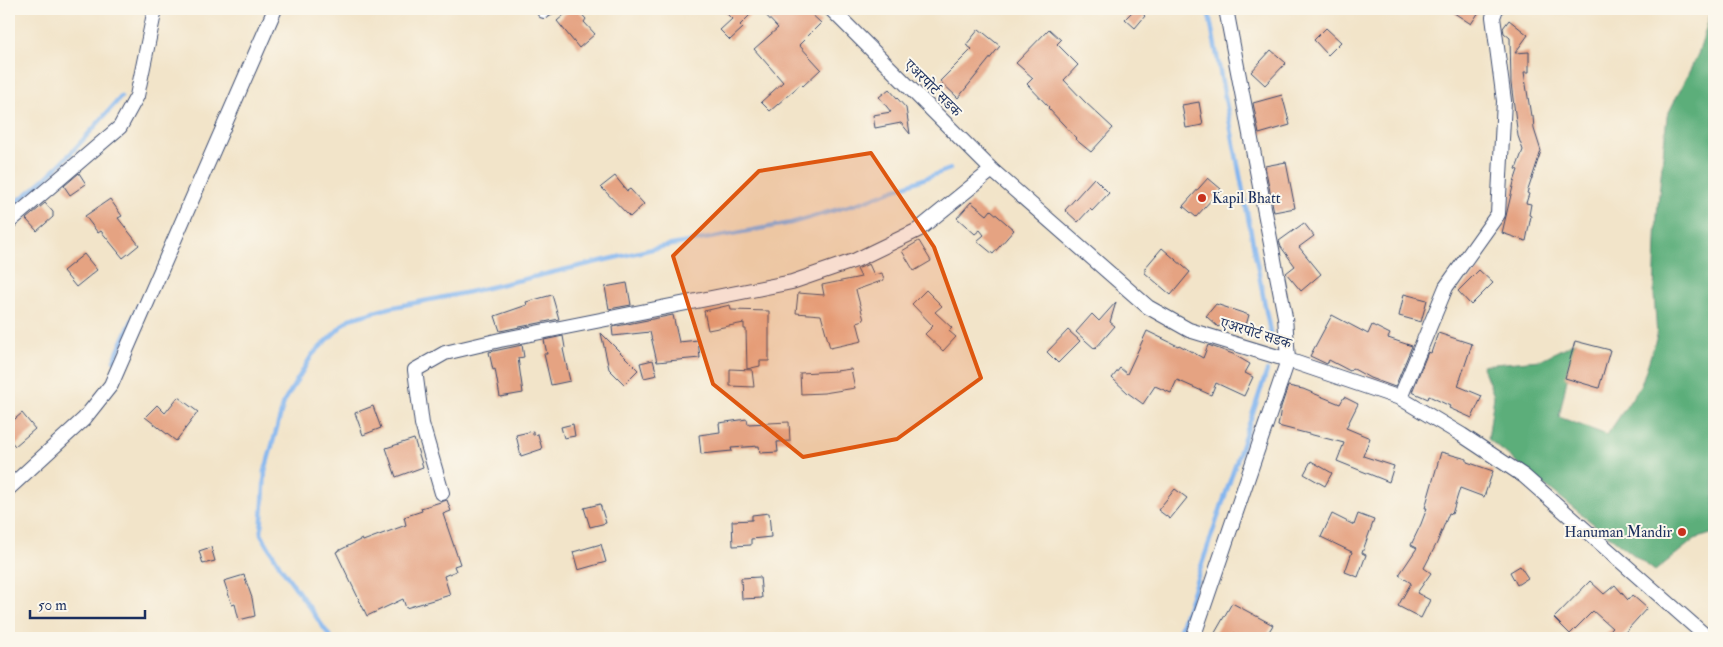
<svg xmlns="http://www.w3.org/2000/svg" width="1723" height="647" viewBox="0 0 1723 647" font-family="'IM FELL Double Pica','Noto Serif Devanagari',serif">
<rect width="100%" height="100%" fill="#fbf7ec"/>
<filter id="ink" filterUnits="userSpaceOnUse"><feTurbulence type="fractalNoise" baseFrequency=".02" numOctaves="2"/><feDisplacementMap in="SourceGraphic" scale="10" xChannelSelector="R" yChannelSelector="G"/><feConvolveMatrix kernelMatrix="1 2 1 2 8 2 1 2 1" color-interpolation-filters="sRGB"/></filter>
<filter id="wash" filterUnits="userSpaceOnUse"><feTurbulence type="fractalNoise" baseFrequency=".0096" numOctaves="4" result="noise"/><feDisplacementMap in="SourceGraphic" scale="20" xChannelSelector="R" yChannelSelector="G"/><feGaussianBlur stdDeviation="1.12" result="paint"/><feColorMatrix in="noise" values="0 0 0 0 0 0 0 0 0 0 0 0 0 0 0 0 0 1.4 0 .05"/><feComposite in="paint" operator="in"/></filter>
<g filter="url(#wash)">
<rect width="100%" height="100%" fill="#f2e4c9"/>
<!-- forest -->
<path fill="#5cae7a" stroke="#3c6e6c" d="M 1712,9 L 1714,9 L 1714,533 L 1695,539 L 1655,571 L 1596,526 L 1488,439 L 1494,396 L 1482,365 L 1540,360 L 1575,342 L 1559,417 L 1607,435 L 1641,385 L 1657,336 L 1654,294 L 1657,214 L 1667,116 L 1698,54 Z"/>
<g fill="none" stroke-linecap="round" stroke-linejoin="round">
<!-- stream -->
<path stroke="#82b5ef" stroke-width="4.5" d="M 1208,9 L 1272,342
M 9,207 C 53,178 87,135 121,97
M 114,360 L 139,305
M 331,638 L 280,566 L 261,534 L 265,471 L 284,402 L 312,355 L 349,319 L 389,308 L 469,292 L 661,247 L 791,223 L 859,203 L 950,169
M 1177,638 L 1267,371"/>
</g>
<g id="blocks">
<!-- building -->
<path fill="#e5a382" d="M 571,9 L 577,9 L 586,19 L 584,22 L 595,34 L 579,48 L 557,21 Z
M 722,9 L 756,9 L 740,25 L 743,28 L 730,40 L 720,30 L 732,19 Z
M 760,9 L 806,9 L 821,23 L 799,45 L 821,69 L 803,86 L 801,84 L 770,111 L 761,102 L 783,82 L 754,49 L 778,28 Z
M 1135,9 L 1138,9 L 1145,16 L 1135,28 L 1125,19 Z
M 1448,9 L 1481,9 L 1471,24 Z
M 1509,20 L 1528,35 L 1515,53 L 1529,52 L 1529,72 L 1524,72 L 1531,116 L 1533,116 L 1534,129 L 1541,151 L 1527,193 L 1529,194 L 1526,203 L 1531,204 L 1529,215 L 1531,216 L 1526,241 L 1502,233 L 1514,182 L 1518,170 L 1516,169 L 1523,150 L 1518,136 L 1511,83 L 1510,38 L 1504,33 L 1503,28 Z
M 1326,28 L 1341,42 L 1328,55 L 1314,40 Z
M 979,29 L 1000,46 L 958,98 L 940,81 L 972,49 L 966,45 Z
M 1049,29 L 1061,40 L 1057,44 L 1078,65 L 1064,80 L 1085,102 L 1113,128 L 1091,152 L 1075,139 L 1076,138 L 1048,108 L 1049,107 L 1027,84 L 1033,78 L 1016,63 Z
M 1271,50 L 1286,63 L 1265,85 L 1251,72 Z
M 889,89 L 906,108 L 910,134 L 901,123 L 875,128 L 873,115 L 891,112 L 879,97 Z
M 1282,95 L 1290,125 L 1259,134 L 1253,103 Z
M 1199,102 L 1203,125 L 1186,128 L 1182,105 Z
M 1286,162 L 1295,208 L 1274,212 L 1265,166 Z
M 79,173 L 86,184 L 70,195 L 64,186 Z
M 615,176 L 627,191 L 630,189 L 644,204 L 630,217 L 601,187 Z
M 1094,178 L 1109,193 L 1092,211 L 1090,209 L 1078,222 L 1065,210 Z
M 1208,178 L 1221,189 L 1196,217 L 1183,206 Z
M 110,199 L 122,216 L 118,218 L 139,245 L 123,258 L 101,231 L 98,233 L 85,216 Z
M 971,202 L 987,215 L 991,210 L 1014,230 L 993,254 L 977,241 L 984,235 L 980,230 L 975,234 L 957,218 Z
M 45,203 L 53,212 L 53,217 L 37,231 L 26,219 Z
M 1304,223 L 1314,236 L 1299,247 L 1321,274 L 1301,291 L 1286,273 L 1295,266 L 1281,247 L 1279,241 Z
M 919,241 L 931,261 L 914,271 L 902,251 Z
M 1162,248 L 1190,272 L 1171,295 L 1145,273 L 1145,268 Z
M 84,254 L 97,270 L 76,287 L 63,271 Z
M 869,264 L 874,275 L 882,273 L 884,280 L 856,290 L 864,320 L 857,322 L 862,341 L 830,348 L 821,315 L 796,313 L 798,293 L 824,295 L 822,285 L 861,277 L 857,269 Z
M 1479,270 L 1493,283 L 1471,305 L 1458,291 Z
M 627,283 L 631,305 L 609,309 L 605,287 Z
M 926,290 L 942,306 L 935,312 L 952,328 L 949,331 L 956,337 L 943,351 L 925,334 L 933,326 L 912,304 Z
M 1404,294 L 1427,300 L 1421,322 L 1399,316 Z
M 552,295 L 559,319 L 500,331 L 495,316 L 527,305 L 526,302 Z
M 1116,302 L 1110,322 L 1115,326 L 1095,349 L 1076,332 L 1092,314 L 1099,321 Z
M 1216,304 L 1249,315 L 1244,332 L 1221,325 L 1218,327 L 1206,316 Z
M 730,305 L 731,310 L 769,311 L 769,361 L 760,361 L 760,366 L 747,369 L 746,329 L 744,329 L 744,323 L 708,330 L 704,311 Z
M 673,315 L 679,342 L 698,340 L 700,358 L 657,362 L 650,332 L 613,336 L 612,327 Z
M 1332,315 L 1368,334 L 1372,325 L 1390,334 L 1388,338 L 1412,346 L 1395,387 L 1370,378 L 1352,368 L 1350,371 L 1329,360 L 1327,364 L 1310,356 Z
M 1068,330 L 1080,341 L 1058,363 L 1047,352 Z
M 1147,331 L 1178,346 L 1179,345 L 1203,358 L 1208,345 L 1233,354 L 1250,364 L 1245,373 L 1253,377 L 1244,396 L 1216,383 L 1211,395 L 1177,380 L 1171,393 L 1155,386 L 1143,404 L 1128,393 L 1112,378 L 1120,368 L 1127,374 Z
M 601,333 L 638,370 L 624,384 L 609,369 Z
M 1438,333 L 1472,344 L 1458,386 L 1482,396 L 1472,418 L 1449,408 L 1450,406 L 1429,396 L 1428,399 L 1412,392 L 1428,352 L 1431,353 Z
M 563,336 L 565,348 L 563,349 L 570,381 L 551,385 L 544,354 L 547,354 L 544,340 Z
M 1575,341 L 1610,350 L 1599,388 L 1565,378 Z
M 522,345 L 524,357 L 518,358 L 523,393 L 500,397 L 495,369 L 493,370 L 489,352 Z
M 653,360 L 657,375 L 644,378 L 640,363 Z
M 730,369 L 752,370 L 754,387 L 730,386 Z
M 851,369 L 855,388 L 824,393 L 801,394 L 800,373 L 836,371 Z
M 1288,386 L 1303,389 L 1340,404 L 1344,397 L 1358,404 L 1346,428 L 1370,438 L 1363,456 L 1394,466 L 1389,482 L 1337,461 L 1344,443 L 1278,426 L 1281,407 Z
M 178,397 L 198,412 L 176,441 L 145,417 L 157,405 L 165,413 Z
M 373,406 L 381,428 L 363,435 L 355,413 Z
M 22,413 L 35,429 L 15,446 L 9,439 L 9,424 Z
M 747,419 L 748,424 L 789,422 L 790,441 L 777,442 L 778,452 L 760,453 L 759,446 L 731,448 L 732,451 L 701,454 L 699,435 L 720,432 L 719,423 Z
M 573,424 L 575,436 L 564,438 L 561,427 Z
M 533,431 L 533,435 L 538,434 L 542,449 L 521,456 L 516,435 Z
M 414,439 L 423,467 L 396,477 L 386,448 Z
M 1441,452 L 1467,459 L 1467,462 L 1493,471 L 1484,497 L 1460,488 L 1452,514 L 1449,513 L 1437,543 L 1424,568 L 1431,573 L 1417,593 L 1430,600 L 1421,618 L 1398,606 L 1411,583 L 1399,575 L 1417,548 L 1411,545 L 1421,524 L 1427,508 L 1425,508 Z
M 1311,461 L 1332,473 L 1325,486 L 1304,474 Z
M 1175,489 L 1187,498 L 1170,519 L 1158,510 Z
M 447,500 L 451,511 L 443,514 L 460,564 L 454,566 L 456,571 L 444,576 L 450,595 L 406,608 L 403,599 L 367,616 L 336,552 L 362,539 L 363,541 L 406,525 L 404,517 L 422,511 L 421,508 Z
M 600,504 L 606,523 L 590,527 L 584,508 Z
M 769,513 L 771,537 L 751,539 L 751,545 L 733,546 L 732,521 L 752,520 L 752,515 Z
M 1332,514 L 1354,525 L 1358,514 L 1374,520 L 1362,553 L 1366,555 L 1358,577 L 1345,572 L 1352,552 L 1321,537 Z
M 601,544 L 606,562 L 578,570 L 573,552 Z
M 211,547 L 215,561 L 203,564 L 199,551 Z
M 1520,566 L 1528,578 L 1517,585 L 1510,572 Z
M 244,575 L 252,598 L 255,616 L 239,620 L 235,604 L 232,605 L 224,581 Z
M 760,577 L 762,598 L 742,599 L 741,578 Z
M 1590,581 L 1604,594 L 1615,585 L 1628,600 L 1632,595 L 1647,608 L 1620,638 L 1602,638 L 1612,628 L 1593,611 L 1570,634 L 1554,618 Z
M 1232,603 L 1273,625 L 1265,638 L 1244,638 L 1234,633 L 1231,638 L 1212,638 Z"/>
</g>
</g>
<g filter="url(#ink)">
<use href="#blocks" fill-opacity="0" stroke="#3b4a6e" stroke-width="1"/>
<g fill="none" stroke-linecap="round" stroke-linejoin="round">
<!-- street casing -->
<g stroke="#3b4a6e" stroke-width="16">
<path id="street" d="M 831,9 L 992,170 L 1148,307 L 1189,330 L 1288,360 L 1400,398 L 1462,435 L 1524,476 L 1708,638
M 544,11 L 547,9
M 9,222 L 120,127 L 137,96 L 155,9
M 1400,398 L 1446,287 L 1498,214 L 1504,101 L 1493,17 L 1496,9
M 9,488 L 84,419 L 111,385 L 275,9
M 442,493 L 422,424 L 415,370 L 445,353 L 500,340 L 792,282 L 856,260 L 918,230 L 992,170
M 1193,638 L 1288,360 L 1285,317 L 1226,9"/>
</g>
<!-- street -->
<use href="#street" stroke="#fff" stroke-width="14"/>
</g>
</g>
<!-- marked area -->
<path fill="#de5710" fill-opacity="0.2" stroke="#de5710" stroke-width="4" stroke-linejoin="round" d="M 871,153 L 934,247 L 981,378 L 897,439 L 803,457 L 713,384 L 673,256 L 759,171 Z"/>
<!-- markers -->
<g fill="#c8321e" stroke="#fbf7ec" stroke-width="2">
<circle cx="1202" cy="198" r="5"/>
<circle cx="1682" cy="532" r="5"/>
</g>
<g text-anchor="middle" stroke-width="4" stroke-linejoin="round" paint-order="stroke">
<!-- street labels -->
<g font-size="15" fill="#1b2f5e" stroke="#fbf7ec">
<text transform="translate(933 88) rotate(45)" y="5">एअरपोर्ट सडक</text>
<text transform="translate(1256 333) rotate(17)" y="5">एअरपोर्ट सडक</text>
</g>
<!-- poi labels -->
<g font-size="15" fill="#1b2f5e" stroke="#fbf7ec" text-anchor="start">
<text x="1212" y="203">Kapil Bhatt</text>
<text x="1672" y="537" text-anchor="end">Hanuman Mandir</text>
</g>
</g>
<!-- margin -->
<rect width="1723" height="647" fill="none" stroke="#fbf7ec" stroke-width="30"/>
<!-- scale -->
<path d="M30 610v8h115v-8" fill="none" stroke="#1b2f5e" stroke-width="2.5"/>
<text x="38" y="610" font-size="15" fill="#1b2f5e" stroke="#fbf7ec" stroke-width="4" paint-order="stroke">50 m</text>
</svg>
